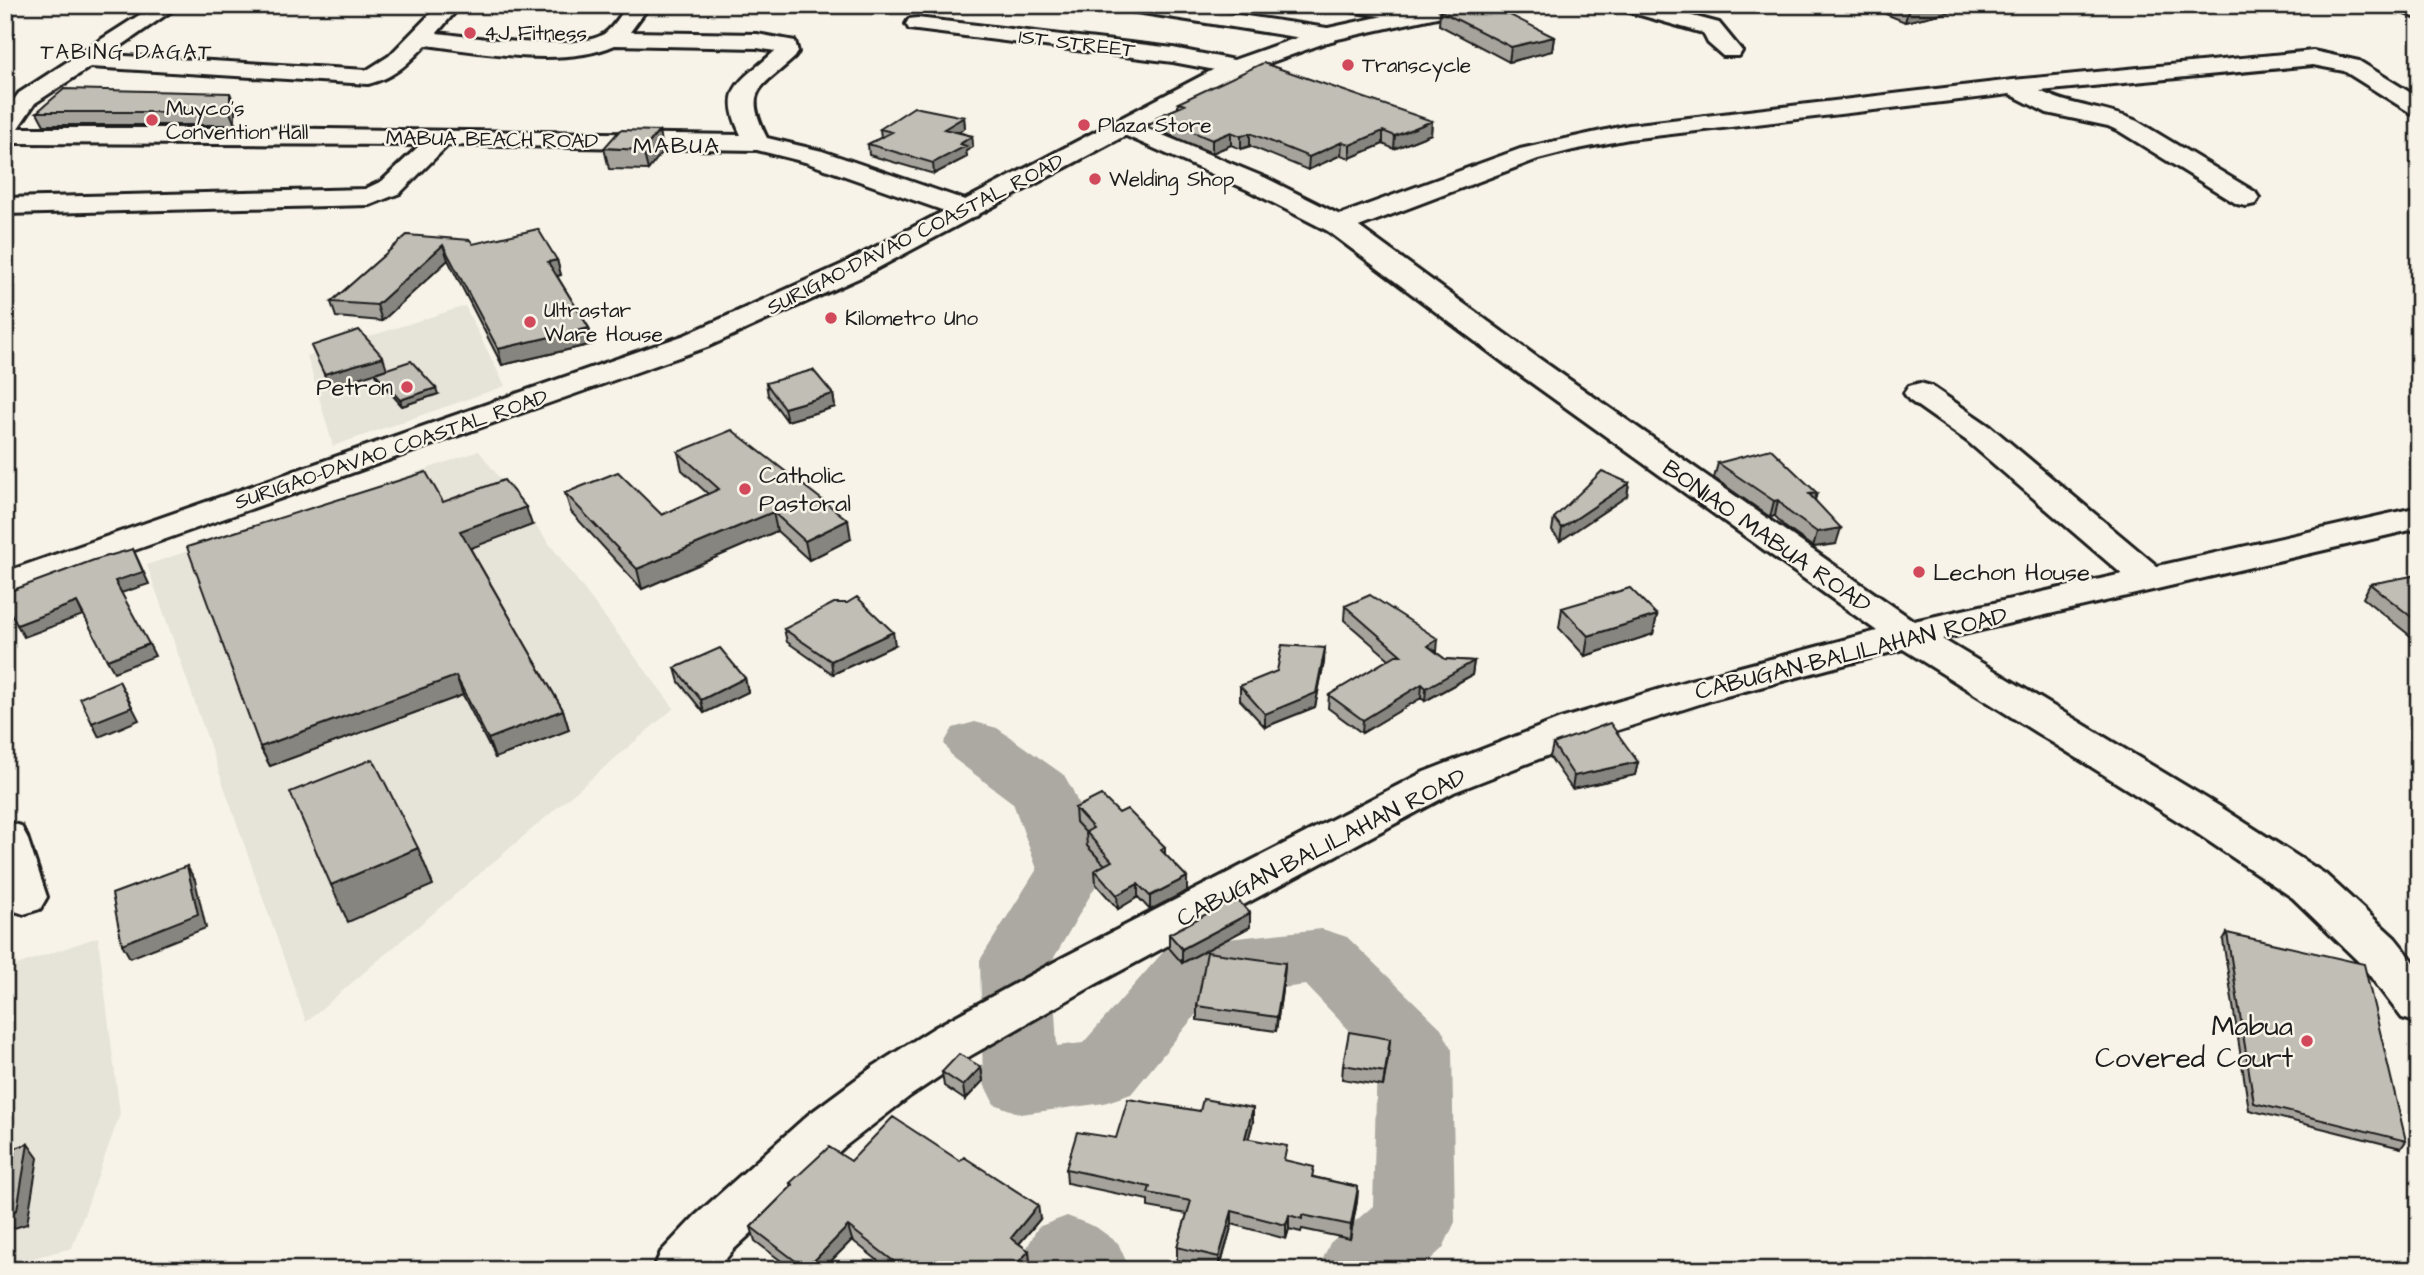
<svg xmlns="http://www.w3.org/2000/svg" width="2424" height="1275" viewBox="0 0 2424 1275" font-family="'Architects Daughter',sans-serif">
<rect width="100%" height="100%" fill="#f7f3e8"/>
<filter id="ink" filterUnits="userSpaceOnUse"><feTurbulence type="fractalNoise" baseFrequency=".0143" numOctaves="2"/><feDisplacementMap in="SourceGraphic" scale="14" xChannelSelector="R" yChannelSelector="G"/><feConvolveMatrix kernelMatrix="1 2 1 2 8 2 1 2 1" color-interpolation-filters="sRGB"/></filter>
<g filter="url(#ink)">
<!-- built -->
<path fill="#e6e3d9" d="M 465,306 L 505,386 L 333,446 L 307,356 Z
M 479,451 L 674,708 L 306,1022 L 147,565 Z
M 98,937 L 120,1114 L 72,1248 L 5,1265 L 5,969 Z"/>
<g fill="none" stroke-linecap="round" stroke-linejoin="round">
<!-- river -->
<path fill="#aca9a2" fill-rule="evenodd" d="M 975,722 L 997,728 L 1064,775 L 1073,791 L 1105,870 L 1052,961 L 1057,1046 L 1083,1043 L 1164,951 L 1189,943 L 1322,929 L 1347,937 L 1441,1028 L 1452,1050 L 1455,1222 L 1443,1248 L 1419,1270 L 1318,1270 L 1330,1243 L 1373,1206 L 1377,1060 L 1306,985 L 1210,997 L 1131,1094 L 1104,1103 L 1021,1114 L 994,1104 L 983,1082 L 980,960 L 1037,869 L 1013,803 L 953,758 L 944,743 L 953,728 Z
M 1067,1216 L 1096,1227 L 1118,1243 L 1130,1270 L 1015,1270 L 1038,1227 Z"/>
<!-- street casing -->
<g stroke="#1c1c1c" stroke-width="6">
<path id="street" d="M 155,5 L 180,5 L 108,55 L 367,70 L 389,56 L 439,5 L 461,5 L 437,33 C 474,37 574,53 604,34 C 614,27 621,14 628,5 L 650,5 L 630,32 L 757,34 L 795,41 L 798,52 L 795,57 C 761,89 742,88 767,138 L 822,151 L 977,204 L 981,210 L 977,216 L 968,218 L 959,216 L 805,162 L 757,150 L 448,145 L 400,193 L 370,205 L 5,214 L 5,198 L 365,189 L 382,181 L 420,145 L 17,143 L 5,140 L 5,112 L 19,93 L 70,60 L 73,55 L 80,53 ZM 426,45 C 481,52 564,68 615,45 L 757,48 L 775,51 C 743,81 717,86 741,135 L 256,128 L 18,128 L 35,103 L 90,67 L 368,84 C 394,78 408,63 426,45 Z
M 1120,5 L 1173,5 L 1327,28 L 1335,30 L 1338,35 L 1335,40 L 1327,42 L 1130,11 L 1123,9 Z
M 1340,5 L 1390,5 L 1419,10 L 1422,15 L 1419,20 L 1411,21 L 1350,11 L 1343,9 Z
M 1616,5 L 1651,5 L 1719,23 L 1742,51 L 1739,56 L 1723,56 L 1708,43 L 1703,33 L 1619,9 Z
M 917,18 L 1173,48 L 1244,62 L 1247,67 L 1244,72 L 1236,74 L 1173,62 L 909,29 L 906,24 L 909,19 Z
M 2313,51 L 2359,61 L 2419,98 L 2419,115 L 2411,113 L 2344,71 L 2313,65 L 2040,91 C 2071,107 2105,107 2137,121 L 2255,192 L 2259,198 L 2255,204 L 2246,206 L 2237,204 L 2119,131 L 2108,126 L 2047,113 L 2010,94 L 1629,139 L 1573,150 L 1538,159 L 1348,231 L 1338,233 L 1328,231 L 1324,225 L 1328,219 L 1520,149 L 1629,125 L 2013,80 Z
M 1920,383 L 1931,386 L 1991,427 L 2163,571 L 2168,579 L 2163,587 L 2150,590 L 2137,587 L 1967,441 L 1909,400 L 1904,393 L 1909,386 Z
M 5,821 L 21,826 L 27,837 L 47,897 L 40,909 L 24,914 L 8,909 L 5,904 Z"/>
</g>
<!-- secondary casing -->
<g stroke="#1c1c1c" stroke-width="6">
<path id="secondary" d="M 2392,5 L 2419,5 L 2419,19 L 2395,9 Z
M 1124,119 L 1266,178 L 1348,219 L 1534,355 L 1914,621 L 2419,507 L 2419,528 L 1942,639 L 2219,806 L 2325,874 L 2395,938 L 2419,968 L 2419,1023 L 2402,1018 L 2361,964 L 2293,898 L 2189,828 L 1903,649 L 1715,699 L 1590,739 L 1454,792 L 1096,984 L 970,1056 L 910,1096 L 844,1147 L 733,1250 L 717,1270 L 653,1270 L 661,1252 L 695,1216 L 808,1115 L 874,1066 L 934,1028 L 1062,958 L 1424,772 L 1560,719 L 1687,681 L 1877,631 L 1512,369 L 1328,231 L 1248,190 L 1115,131 L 1112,126 L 1115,121 Z"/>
</g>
<!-- highway casing -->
<g stroke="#1c1c1c" stroke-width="6">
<path id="highway" d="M 1434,5 L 1474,5 L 1471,9 L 1464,11 L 1333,40 L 1244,72 L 863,276 L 707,347 L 5,596 L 5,572 L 685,335 L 843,264 L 1228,62 L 1319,30 Z"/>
</g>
<!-- street -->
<use href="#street" fill="#f7f3e8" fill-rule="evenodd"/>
<!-- secondary -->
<use href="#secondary" fill="#f7f3e8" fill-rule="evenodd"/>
<!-- highway -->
<use href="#highway" fill="#f7f3e8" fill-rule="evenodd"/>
</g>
<!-- wall -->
<path fill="#a5a39c" stroke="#1c1c1c" stroke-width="2" d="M 1864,5 L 1967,5 L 1966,8 L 1905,22 Z
M 1440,11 L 1554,37 L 1552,51 L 1509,62 L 1439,25 Z
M 230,93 L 235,106 L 235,125 L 44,125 L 37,112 Z
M 1178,103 L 1432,121 L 1431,134 L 1394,149 L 1383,144 L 1350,158 L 1341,155 L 1308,170 L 1250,146 L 1241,149 L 1231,145 L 1212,153 L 1158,130 L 1157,117 L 1178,108 Z
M 964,117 L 965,128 L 958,132 L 972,136 L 973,147 L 966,151 L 967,157 L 934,174 L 869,155 L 868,144 L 881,138 L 880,129 Z
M 604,148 L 663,151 L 648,170 L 609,169 Z
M 407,235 L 473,244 L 557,260 L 561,275 L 557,276 L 589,328 L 593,344 L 502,365 L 448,260 L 382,321 L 336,317 L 331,302 Z
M 375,373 L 438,394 L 402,406 L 378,379 Z
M 766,383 L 833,394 L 835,407 L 787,421 L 768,395 Z
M 678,452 L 851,539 L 809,560 L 777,531 L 642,589 L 571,512 L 565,493 L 662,515 L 708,494 L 682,470 Z
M 1718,463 L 1817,493 L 1815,500 L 1836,544 L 1813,547 L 1785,527 L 1775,516 L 1770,517 L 1714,478 Z
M 1629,483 L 1627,496 L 1560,541 L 1552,531 L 1554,518 Z
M 443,502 L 532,525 L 470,548 L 563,710 L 569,730 L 495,758 L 463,695 L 270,766 L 260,747 Z
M 2419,576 L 2419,637 L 2413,638 L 2363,598 L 2370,584 Z
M 1345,606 L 1437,653 L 1445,659 L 1474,661 L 1472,675 L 1425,701 L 1421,698 L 1362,733 L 1328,708 L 1329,695 L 1389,659 L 1344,620 Z
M 1562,608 L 1657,615 L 1653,634 L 1585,656 L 1559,628 Z
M 784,629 L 895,645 L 833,674 L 787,642 Z
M 1324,662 L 1315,707 L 1265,727 L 1240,700 L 1240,686 Z
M 675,668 L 745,678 L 748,692 L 704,713 L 679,682 Z
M 1553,744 L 1638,762 L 1635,775 L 1572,789 L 1550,757 Z
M 1075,808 L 1119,813 L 1165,847 L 1165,855 L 1187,877 L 1187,891 L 1150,910 L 1138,897 L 1118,909 L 1096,884 L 1095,870 L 1105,865 L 1087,846 L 1086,833 L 1076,822 Z
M 1250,913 L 1250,927 L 1182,963 L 1169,948 L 1169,934 Z
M 2227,933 L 2406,1141 L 2401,1148 L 2249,1110 L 2223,940 Z
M 1285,963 L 1284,977 L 1276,1031 L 1197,1020 L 1197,1006 Z
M 1390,1039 L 1383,1086 L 1342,1079 L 1343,1065 Z
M 981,1067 L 983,1081 L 965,1100 L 944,1086 L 942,1072 Z
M 1253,1122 L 1248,1139 L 1314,1177 L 1358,1187 L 1357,1201 L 1350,1239 L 1302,1229 L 1301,1232 L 1289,1229 L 1286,1239 L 1232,1224 L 1219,1270 L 1217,1270 L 1177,1260 L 1177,1247 L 1187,1214 L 1148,1207 L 1148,1200 L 1067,1183 L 1066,1169 L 1116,1138 Z
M 851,1161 L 1040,1219 L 1019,1244 L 1029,1251 L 1030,1264 L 1025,1270 L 890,1270 L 852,1240 L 822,1270 L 793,1270 L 755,1241 L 751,1227 L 791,1187 L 790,1183 Z"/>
<!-- shaded-wall -->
<path fill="#86857f" stroke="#1c1c1c" stroke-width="2" d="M 1923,5 L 1967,5 L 1966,8 L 1905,22 L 1909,8 Z
M 1554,37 L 1552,51 L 1509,62 L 1511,47 Z
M 230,93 L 235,106 L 235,125 L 230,112 Z
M 964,117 L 965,128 L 945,140 L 944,129 Z
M 1432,121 L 1431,134 L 1394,149 L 1395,136 Z
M 659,131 L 663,151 L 648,170 L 643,150 Z
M 1383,131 L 1383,144 L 1350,158 L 1350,145 Z
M 1231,132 L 1231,145 L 1212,153 L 1212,140 Z
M 1250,133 L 1250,146 L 1241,149 L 1241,136 Z
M 972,136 L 973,147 L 966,151 L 967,157 L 934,174 L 933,163 Z
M 1342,142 L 1341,155 L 1308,170 L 1309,157 Z
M 443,245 L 448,260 L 382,321 L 377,305 Z
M 557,260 L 561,275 L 552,277 L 548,262 Z
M 589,328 L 593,344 L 502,365 L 498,349 Z
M 383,357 L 387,369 L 329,387 L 324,374 Z
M 436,388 L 438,394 L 402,406 L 400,400 Z
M 833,394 L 835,407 L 787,421 L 784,408 Z
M 1629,483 L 1627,496 L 1560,541 L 1562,528 Z
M 1817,493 L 1812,508 L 1809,494 Z
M 1778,500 L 1775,516 L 1770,517 L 1774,501 Z
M 526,507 L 532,525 L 466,550 L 460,531 Z
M 773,512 L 777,531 L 642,589 L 637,569 Z
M 848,520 L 851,539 L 809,560 L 805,541 Z
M 1841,528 L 1836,544 L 1813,547 L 1817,532 Z
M 133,549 L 149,584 L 121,593 L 115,581 Z
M 77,602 L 83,615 L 24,637 L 17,625 Z
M 1657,615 L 1653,634 L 1585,656 L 1588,636 Z
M 2419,628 L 2419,637 L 2413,638 Z
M 893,632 L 895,645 L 833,674 L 831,661 Z
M 1438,639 L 1437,652 L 1428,646 Z
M 149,644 L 155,656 L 114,672 L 107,660 Z
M 1325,648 L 1324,662 L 1315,707 L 1265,727 L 1265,714 Z
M 1474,661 L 1472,675 L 1425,701 L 1426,688 Z
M 456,676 L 463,695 L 270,766 L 260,747 Z
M 745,678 L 748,692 L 704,713 L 701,700 Z
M 119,681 L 139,720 L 99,737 L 92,723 Z
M 1422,684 L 1421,698 L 1362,733 L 1363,720 Z
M 563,710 L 569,730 L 495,758 L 488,739 Z
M 1638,762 L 1635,775 L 1572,789 L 1574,776 Z
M 418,848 L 433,885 L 348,922 L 331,885 Z
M 187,866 L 195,880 L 206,928 L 130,958 L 122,944 Z
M 1187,877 L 1187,891 L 1150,910 L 1150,896 Z
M 1138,884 L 1138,897 L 1118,909 L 1117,895 Z
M 1250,913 L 1250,927 L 1182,963 L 1182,949 Z
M 1285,963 L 1284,977 L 1276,1031 L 1277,1017 Z
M 1390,1039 L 1389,1053 L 1383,1086 L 1385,1072 Z
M 981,1067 L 983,1081 L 965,1100 L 963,1086 Z
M 1253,1108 L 1253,1122 L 1245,1152 L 1245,1138 Z
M 28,1144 L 38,1158 L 27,1224 L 5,1231 L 5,1214 Z
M 1358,1187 L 1357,1201 L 1350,1239 L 1351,1225 Z
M 1038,1205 L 1040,1219 L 1012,1252 L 1011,1238 Z
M 1232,1211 L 1232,1224 L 1219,1270 L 1219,1257 Z
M 1289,1215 L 1289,1229 L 1286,1239 L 1286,1225 Z
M 848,1226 L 852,1240 L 822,1270 L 806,1270 L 806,1269 Z
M 1029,1251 L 1030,1264 L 1025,1270 L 1011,1270 Z"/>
<!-- building -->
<path fill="#c0beb5" stroke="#1c1c1c" stroke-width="2" d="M 1477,5 L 1490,5 L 1554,37 L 1511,47 L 1440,11 Z
M 1901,5 L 1923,5 L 1909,8 Z
M 1263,63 L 1432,121 L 1395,136 L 1383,131 L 1350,145 L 1342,142 L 1309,157 L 1250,133 L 1241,136 L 1231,132 L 1212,140 L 1157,117 L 1185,105 L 1178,103 Z
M 64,89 L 230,93 L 230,112 L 37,112 Z
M 914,107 L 964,117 L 944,129 L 972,136 L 960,144 L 966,146 L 933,163 L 868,144 L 892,132 L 880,129 Z
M 620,130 L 659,131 L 643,150 L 604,148 Z
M 538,229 L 557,260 L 548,262 L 589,328 L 498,349 L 443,245 L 377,305 L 331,302 L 407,235 L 470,240 L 473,244 Z
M 359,330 L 383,357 L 324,374 L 311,346 Z
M 411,361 L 436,388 L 400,400 L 375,373 Z
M 813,370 L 833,394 L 784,408 L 766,383 Z
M 732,430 L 848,520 L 805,541 L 773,512 L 637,569 L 565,493 L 618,472 L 662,515 L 719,489 L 678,452 Z
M 1771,449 L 1817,493 L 1809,494 L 1841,528 L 1817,532 L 1789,512 L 1778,500 L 1774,501 L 1718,463 Z
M 1602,471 L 1629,483 L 1562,528 L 1554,518 Z
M 426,472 L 443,502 L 504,480 L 526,507 L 460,531 L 563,710 L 488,739 L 456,676 L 260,747 L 187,547 Z
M 133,549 L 143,572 L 115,581 L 149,644 L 107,660 L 77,602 L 17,625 L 5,602 L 5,593 L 94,560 Z
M 2417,575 L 2419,576 L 2419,623 L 2370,584 Z
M 1630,588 L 1657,615 L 1588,636 L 1562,608 Z
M 1370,595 L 1438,639 L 1428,646 L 1445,659 L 1474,661 L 1426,688 L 1422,684 L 1363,720 L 1329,695 L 1396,655 L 1401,655 L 1345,606 Z
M 857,597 L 893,632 L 831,661 L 784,629 L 834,603 L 847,603 Z
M 1282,645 L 1325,648 L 1316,693 L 1265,714 L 1240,686 L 1277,671 Z
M 720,648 L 745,678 L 701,700 L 675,668 Z
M 119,681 L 132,707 L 92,723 L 80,698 Z
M 1610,723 L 1638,762 L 1574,776 L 1553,744 Z
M 373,759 L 418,848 L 331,885 L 290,792 Z
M 1101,795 L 1119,813 L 1127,809 L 1165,847 L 1161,850 L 1187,877 L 1150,896 L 1138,884 L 1117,895 L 1095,870 L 1112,861 L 1086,832 L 1093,828 L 1075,808 Z
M 187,866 L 198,914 L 122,944 L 112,894 Z
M 1236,898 L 1250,913 L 1182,949 L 1169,934 Z
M 2227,933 L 2364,964 L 2406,1141 L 2254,1103 Z
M 1207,952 L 1285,963 L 1277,1017 L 1197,1006 Z
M 1349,1032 L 1390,1039 L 1385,1072 L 1343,1065 Z
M 959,1054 L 981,1067 L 963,1086 L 942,1072 Z
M 1128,1099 L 1200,1111 L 1203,1099 L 1253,1108 L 1245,1138 L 1287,1146 L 1284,1160 L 1314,1167 L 1312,1177 L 1358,1187 L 1351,1225 L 1302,1215 L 1302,1219 L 1289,1215 L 1286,1225 L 1232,1211 L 1219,1257 L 1177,1247 L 1191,1201 L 1148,1193 L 1150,1187 L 1066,1169 L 1077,1132 L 1116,1138 Z
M 893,1117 L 960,1161 L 964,1157 L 1038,1205 L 1011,1238 L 1029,1251 L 1011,1270 L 905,1270 L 848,1226 L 806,1269 L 751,1227 L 793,1185 L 790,1183 L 829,1147 L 851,1161 Z
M 28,1144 L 17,1210 L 5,1214 L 5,1151 Z"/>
</g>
<!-- markers -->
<g fill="#d1495b" stroke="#f7f3e8" stroke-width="2.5">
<circle cx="470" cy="33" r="7"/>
<circle cx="1348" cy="65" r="7"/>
<circle cx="152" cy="120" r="7"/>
<circle cx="1084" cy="125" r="7"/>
<circle cx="1095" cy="179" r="7"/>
<circle cx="831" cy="318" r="7"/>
<circle cx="530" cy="322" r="7"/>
<circle cx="407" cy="387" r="7"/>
<circle cx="745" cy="489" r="7"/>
<circle cx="1919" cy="572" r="7"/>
<circle cx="2307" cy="1041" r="7"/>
</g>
<g text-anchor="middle" stroke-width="5" stroke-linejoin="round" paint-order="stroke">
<!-- far-poi labels -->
<g font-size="21" fill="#1c1c1c" stroke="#f7f3e8" text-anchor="start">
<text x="484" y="40">4J Fitness</text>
<text x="1362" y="72">Transcycle</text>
<text x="166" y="115">Muyco's<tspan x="166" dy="24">Convention Hall</tspan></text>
<text x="1098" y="132">Plaza Store</text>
<text x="1109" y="186">Welding Shop</text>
<text x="544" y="317">Ultrastar<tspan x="544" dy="24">Ware House</tspan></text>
<text x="845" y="325">Kilometro Uno</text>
</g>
<!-- far-street labels -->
<g font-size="21" fill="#1c1c1c" stroke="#f7f3e8">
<text transform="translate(1077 43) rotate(7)" y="7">1ST STREET</text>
<text transform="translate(492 139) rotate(1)" y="7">MABUA BEACH ROAD</text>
<text transform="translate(915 234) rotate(-27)" y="7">SURIGAO-DAVAO COASTAL ROAD</text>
<text transform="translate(391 449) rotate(-19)" y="7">SURIGAO-DAVAO COASTAL ROAD</text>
</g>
<!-- far-neighbourhood labels -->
<g font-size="21" letter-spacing="2" fill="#1c1c1c" stroke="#f7f3e8">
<text x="127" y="59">TABING DAGAT</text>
</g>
<!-- far-quarter labels -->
<g font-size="23" letter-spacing="2" fill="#1c1c1c" stroke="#f7f3e8">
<text x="677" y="153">MABUA</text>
</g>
<!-- poi labels -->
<g font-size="24" fill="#1c1c1c" stroke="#f7f3e8" text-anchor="start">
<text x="393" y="395" text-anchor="end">Petron</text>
<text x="759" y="483">Catholic<tspan x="759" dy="28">Pastoral</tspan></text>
<text x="1933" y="580">Lechon House</text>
</g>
<!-- street labels -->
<g font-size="24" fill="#1c1c1c" stroke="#f7f3e8">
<text transform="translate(1767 536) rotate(35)" y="8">BONIAO MABUA ROAD</text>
<text transform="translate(1851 653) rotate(-14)" y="8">CABUGAN-BALILAHAN ROAD</text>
<text transform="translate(1321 847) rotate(-27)" y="8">CABUGAN-BALILAHAN ROAD</text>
</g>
<!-- near-poi labels -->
<g font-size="28" fill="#1c1c1c" stroke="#f7f3e8" text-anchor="end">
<text x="2293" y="1035">Mabua<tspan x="2293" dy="32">Covered Court</tspan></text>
</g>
</g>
<!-- margin -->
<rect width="2424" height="1275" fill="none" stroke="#f7f3e8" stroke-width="28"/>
<rect x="14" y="14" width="2396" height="1247" fill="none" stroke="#1c1c1c" stroke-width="2.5" filter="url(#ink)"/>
</svg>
